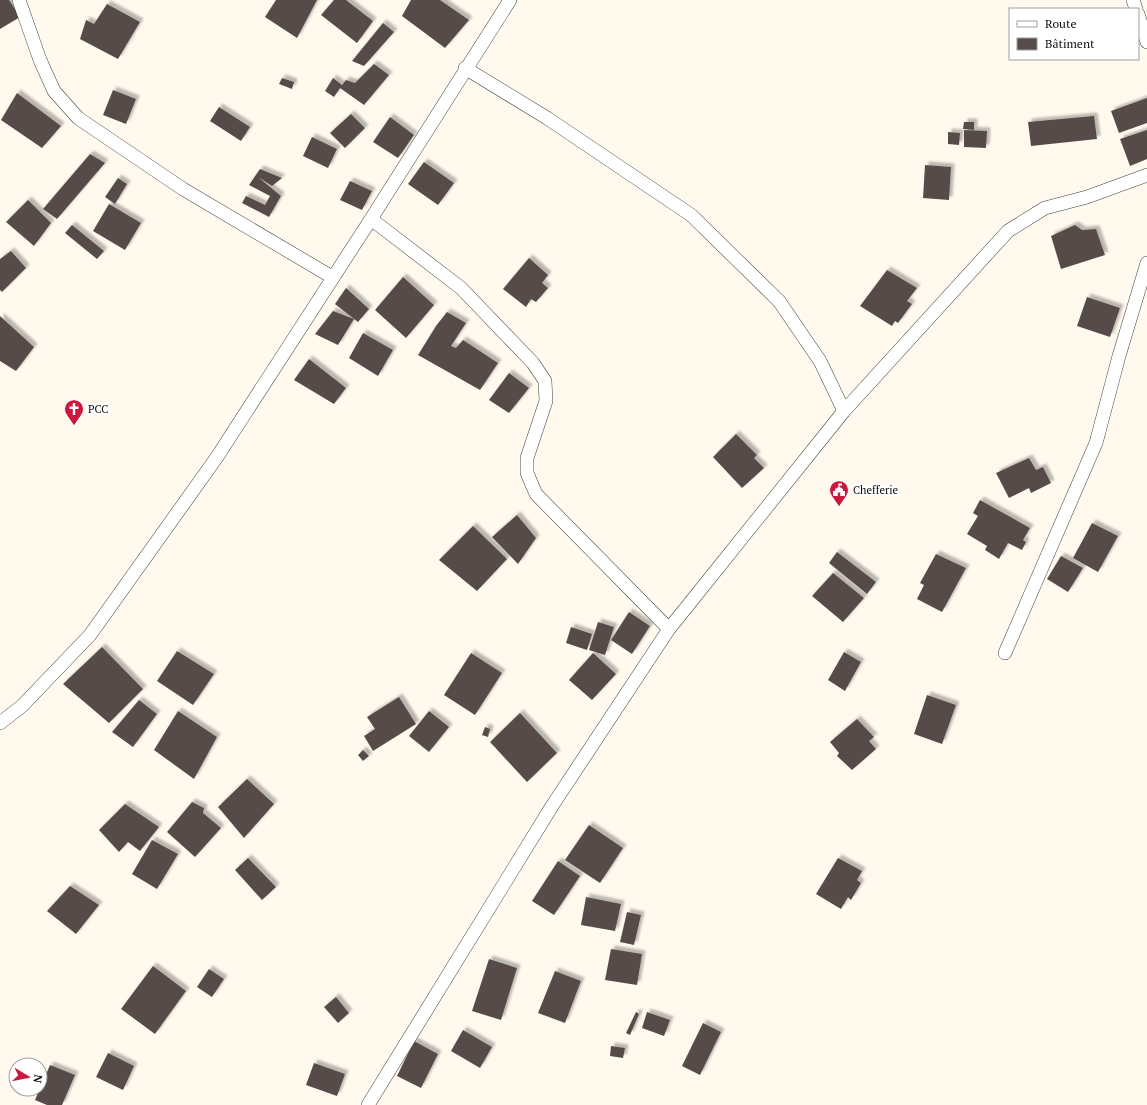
<svg xmlns="http://www.w3.org/2000/svg" width="1147" height="1105" viewBox="0 0 1147 1105" font-family="'PT Serif',serif">
<defs>
<filter id="shadow"><feDropShadow dx="3.5" dy="-3.5" stdDeviation="1" flood-color="#0004"/></filter>
</defs>
<rect width="100%" height="100%" fill="#fff9ee"/>
<!-- building -->
<path fill="#574c49" filter="url(#shadow)" d="M 0,0 L 9,0 L 20,17 L 0,29 Z
M 276,0 L 317,0 L 297,38 L 265,17 Z
M 334,0 L 346,0 L 373,21 L 357,43 L 321,15 Z
M 411,0 L 440,0 L 469,20 L 445,48 L 402,16 Z
M 107,4 L 140,22 L 118,59 L 80,39 L 86,20 L 94,24 Z
M 383,23 L 394,32 L 364,66 L 352,61 Z
M 374,64 L 389,75 L 364,105 L 340,88 L 334,97 L 325,91 L 333,78 L 342,85 L 346,80 L 355,83 Z
M 282,78 L 294,82 L 292,89 L 279,84 Z
M 113,90 L 136,99 L 126,124 L 103,115 Z
M 17,93 L 61,126 L 42,148 L 1,120 Z
M 1147,98 L 1147,123 L 1119,133 L 1111,111 Z
M 219,107 L 250,127 L 241,141 L 210,121 Z
M 351,114 L 365,128 L 345,148 L 330,133 Z
M 1094,116 L 1097,139 L 1031,146 L 1028,122 Z
M 390,117 L 414,135 L 398,158 L 373,142 Z
M 964,122 L 974,122 L 974,130 L 963,129 Z
M 964,130 L 987,131 L 986,148 L 964,147 Z
M 1147,130 L 1147,159 L 1130,166 L 1120,139 Z
M 948,132 L 960,133 L 959,145 L 948,144 Z
M 312,137 L 337,149 L 328,168 L 303,156 Z
M 90,154 L 105,163 L 57,219 L 43,209 Z
M 424,162 L 454,183 L 438,205 L 408,184 Z
M 925,165 L 951,167 L 949,200 L 923,198 Z
M 260,169 L 282,178 L 272,186 L 258,177 L 281,196 L 269,217 L 242,203 L 246,196 L 265,205 L 270,196 L 249,185 Z
M 118,178 L 127,184 L 115,204 L 105,197 Z
M 350,181 L 372,191 L 362,210 L 340,200 Z
M 28,200 L 51,223 L 34,246 L 6,222 Z
M 109,204 L 141,223 L 125,250 L 93,231 Z
M 72,225 L 104,251 L 97,259 L 65,233 Z
M 1075,225 L 1082,230 L 1096,229 L 1105,255 L 1061,269 L 1051,236 Z
M 11,251 L 26,268 L 2,292 L 0,290 L 0,259 Z
M 529,258 L 548,275 L 542,283 L 548,288 L 536,302 L 531,299 L 526,307 L 503,289 Z
M 887,270 L 917,288 L 907,301 L 912,304 L 898,323 L 895,321 L 892,326 L 860,306 Z
M 403,277 L 434,305 L 406,338 L 375,310 Z
M 346,288 L 369,309 L 358,322 L 335,304 Z
M 1087,297 L 1120,308 L 1110,337 L 1077,326 Z
M 333,311 L 354,319 L 338,345 L 315,334 Z
M 447,312 L 466,323 L 451,346 L 456,348 L 463,340 L 498,363 L 480,390 L 418,355 L 436,326 Z
M 0,316 L 34,347 L 16,371 L 0,361 Z
M 363,333 L 393,350 L 378,376 L 349,358 Z
M 309,359 L 346,388 L 334,404 L 294,380 Z
M 509,373 L 529,388 L 509,413 L 489,400 Z
M 736,434 L 757,455 L 754,458 L 764,468 L 742,488 L 713,457 Z
M 1029,458 L 1036,470 L 1043,467 L 1051,483 L 1031,493 L 1029,488 L 1009,498 L 996,473 Z
M 980,500 L 1030,528 L 1023,540 L 1026,542 L 1022,550 L 1008,543 L 999,559 L 985,550 L 987,546 L 967,534 L 978,516 L 973,513 Z
M 517,515 L 536,538 L 518,564 L 492,537 Z
M 1092,523 L 1118,536 L 1098,572 L 1073,558 Z
M 473,526 L 507,559 L 477,591 L 439,560 Z
M 837,552 L 876,582 L 867,594 L 829,563 Z
M 936,554 L 966,568 L 942,612 L 917,599 L 924,585 L 920,583 Z
M 1061,556 L 1083,568 L 1068,592 L 1047,579 Z
M 833,573 L 864,598 L 843,622 L 812,596 Z
M 629,612 L 650,626 L 632,654 L 611,640 Z
M 598,622 L 614,627 L 605,655 L 589,650 Z
M 571,627 L 592,634 L 587,650 L 566,643 Z
M 102,647 L 143,689 L 109,723 L 63,684 Z
M 177,651 L 214,674 L 193,705 L 157,681 Z
M 844,652 L 861,662 L 845,691 L 828,680 Z
M 471,653 L 502,673 L 475,715 L 444,695 Z
M 593,653 L 616,674 L 592,700 L 569,680 Z
M 927,695 L 956,705 L 942,744 L 914,734 Z
M 399,697 L 416,724 L 373,751 L 364,736 L 375,729 L 367,717 Z
M 139,700 L 157,714 L 133,747 L 112,732 Z
M 178,711 L 217,737 L 194,779 L 154,750 Z
M 429,711 L 449,727 L 429,752 L 409,736 Z
M 520,713 L 557,753 L 527,782 L 490,742 Z
M 857,719 L 874,737 L 869,741 L 876,749 L 852,770 L 837,756 L 839,753 L 830,742 Z
M 485,727 L 490,729 L 488,737 L 482,735 Z
M 363,750 L 369,756 L 363,761 L 358,755 Z
M 247,779 L 274,804 L 244,838 L 218,807 Z
M 192,802 L 204,808 L 203,813 L 221,828 L 195,857 L 167,832 Z
M 125,804 L 159,827 L 140,851 L 128,842 L 119,852 L 99,830 Z
M 589,825 L 623,848 L 600,883 L 565,860 Z
M 152,840 L 178,854 L 157,889 L 132,874 Z
M 248,858 L 276,887 L 262,900 L 235,870 Z
M 838,858 L 862,871 L 857,880 L 861,883 L 851,900 L 848,897 L 841,909 L 816,894 Z
M 558,861 L 580,876 L 554,915 L 532,901 Z
M 70,886 L 99,905 L 76,934 L 47,911 Z
M 586,897 L 621,904 L 615,931 L 581,925 Z
M 627,912 L 641,915 L 634,945 L 620,942 Z
M 611,949 L 642,954 L 637,985 L 605,980 Z
M 489,959 L 517,968 L 501,1020 L 472,1011 Z
M 153,966 L 186,991 L 155,1034 L 121,1009 Z
M 209,969 L 224,979 L 212,997 L 197,987 Z
M 555,971 L 581,981 L 565,1023 L 538,1013 Z
M 336,997 L 349,1013 L 338,1023 L 324,1007 Z
M 636,1012 L 639,1014 L 630,1035 L 626,1033 Z
M 647,1012 L 670,1020 L 664,1036 L 642,1028 Z
M 703,1023 L 721,1032 L 700,1075 L 682,1066 Z
M 463,1030 L 492,1047 L 480,1068 L 451,1051 Z
M 414,1041 L 438,1054 L 421,1088 L 397,1076 Z
M 611,1046 L 625,1048 L 623,1058 L 610,1056 Z
M 108,1053 L 134,1066 L 123,1090 L 96,1077 Z
M 314,1063 L 345,1074 L 337,1096 L 306,1085 Z
M 50,1065 L 75,1075 L 62,1105 L 47,1105 L 35,1100 Z"/>
<g fill="none" stroke-linecap="round" stroke-linejoin="round">
<!-- minor casing -->
<g stroke="#414141" stroke-width="14">
<path id="minor" d="M 19,0 L 40,60 L 54,91 L 78,118 L 183,189 L 332,277
M 1133,0 L 1136,9
M 1138,14 L 1147,42
M 465,68 L 547,118 L 691,215 L 779,301 L 820,361 L 844,411
M 371,219 L 461,288 L 533,363 L 545,381 L 546,401 L 527,458 L 527,473 L 536,494 L 669,629
M 1005,653 L 1096,443 L 1119,356 L 1147,263
M 0,723 L 22,706 L 90,635 L 217,457 L 371,219 L 510,0
M 368,1105 L 552,806 L 669,629 L 844,411 L 1008,231 L 1045,208 L 1087,197 L 1147,175"/>
</g>
<!-- minor -->
<use href="#minor" stroke="#fff" stroke-width="13"/>
</g>
<!-- icons -->
<defs>
<g id="church-pin" transform="scale(1)"><path d="M0 17L-7.5 6A9.5 9.5 0 1 1 7.5 6Z" fill="#cb183c" stroke="#fff"/><path d="M-1.2-6h2.4v3.5h3.3v2.4h-3.3V6h-2.4V-.1h-3.3v-2.4h3.3Z" fill="#fff"/></g>
<g id="civic-pin" transform="scale(1)"><path d="M0 17L-7.5 6A9.5 9.5 0 1 1 7.5 6Z" fill="#cb183c" stroke="#fff"/><path d="M-.6-6.5H3V-4.5H.6V-3L4-1V1h2V6H-6V1h2V-1L-.6-3ZM-1.2 2.5V6h2.4V2.5Z" fill="#fff"/></g>
</defs>
<g fill-rule="evenodd">
<use href="#church-pin" x="74" y="409"/>
<use href="#civic-pin" x="839" y="490"/>
</g>
<g text-anchor="middle" stroke-width="4" stroke-linejoin="round" paint-order="stroke">
<!-- poi labels -->
<g font-size="11" fill="#0e0e0e" stroke="#fff" text-anchor="start">
<text x="88" y="413">PCC</text>
<text x="853" y="494">Chefferie</text>
</g>
</g>
<!-- legend -->
<rect x="1009" y="8" width="130" height="52" fill="#ffffff" stroke="#9f9f9f"/>
<rect x="1017" y="21" width="20" height="6" fill="#ffffff" stroke="#9f9f9f"/>
<text x="1045" y="28" font-size="12" fill="#0e0e0e">Route</text>
<rect x="1017" y="38" width="20" height="12" fill="#574c49" stroke="#9f9f9f"/>
<text x="1045" y="48" font-size="12" fill="#0e0e0e">Bâtiment</text>
<!-- north arrow -->
<g transform="translate(28 1077) rotate(100)"><circle r="19" fill="#ffffff" stroke="#9f9f9f"/>
<path d="M0-3L7 15L0 10L-7 15Z" fill="#cb183c"/>
<text y="-6" font-size="11" font-weight="bold" text-anchor="middle" fill="#0e0e0e">N</text>
</g>
</svg>
